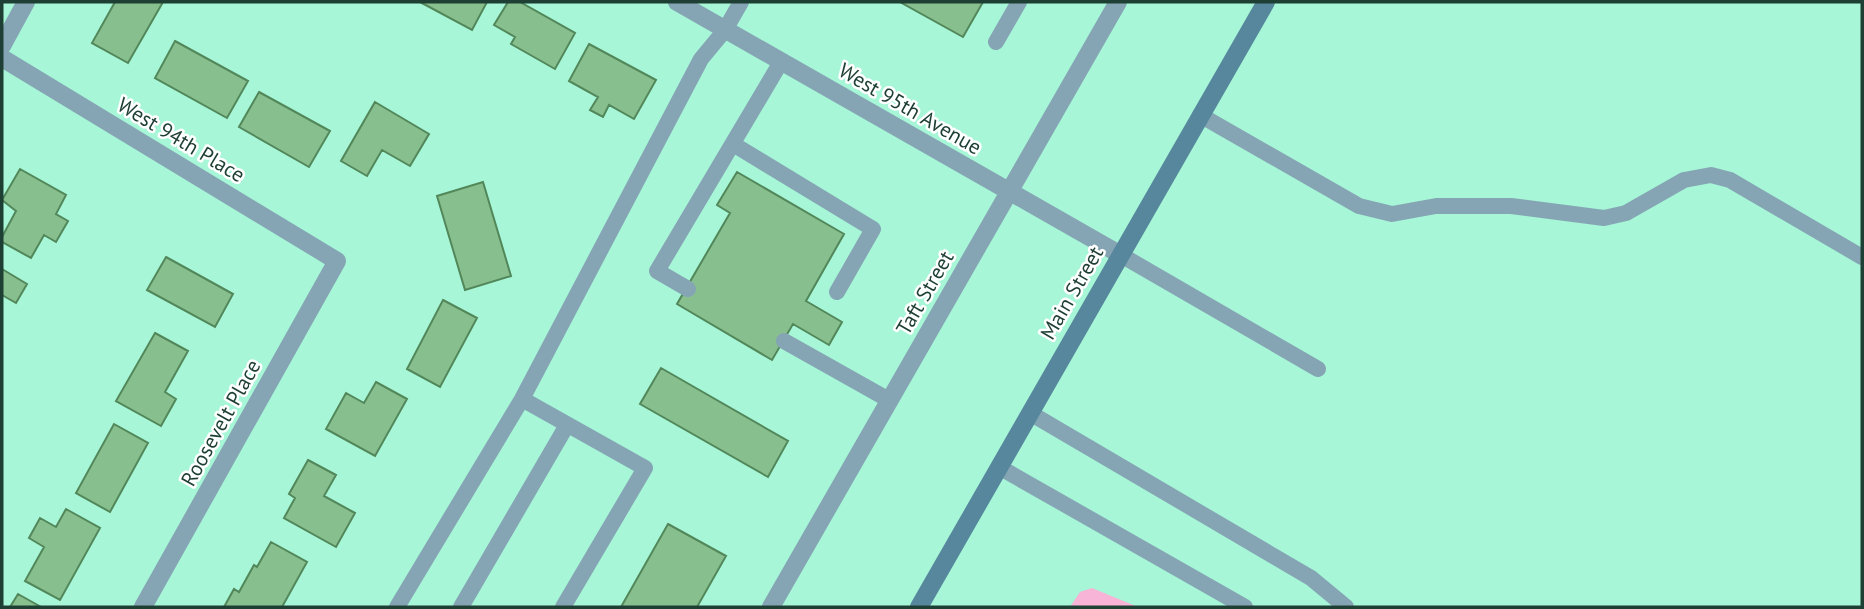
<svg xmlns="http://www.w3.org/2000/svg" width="1864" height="609" viewBox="0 0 1864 609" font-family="'PT Sans',sans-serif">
<rect width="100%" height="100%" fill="#a6f6d7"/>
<!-- water -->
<path fill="#f8b4d6" d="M 1092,588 L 1138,607 L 1070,607 L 1080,592 Z"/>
<!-- building -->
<path fill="#88bf8f" stroke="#52875a" stroke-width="2" d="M 115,2 L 163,2 L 128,63 L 92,43 Z
M 420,2 L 487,2 L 472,30 Z
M 508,2 L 520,2 L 575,33 L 555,69 L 511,44 L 515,37 L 494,25 Z
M 900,2 L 983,2 L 963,37 Z
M 175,41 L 248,81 L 227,118 L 155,78 Z
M 589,44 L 656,80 L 634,119 L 609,105 L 603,117 L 590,110 L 598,97 L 569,81 Z
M 259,92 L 330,131 L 309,167 L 239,127 Z
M 375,102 L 429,134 L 410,166 L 382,150 L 367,176 L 341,161 Z
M 20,169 L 66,195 L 56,214 L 68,221 L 56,242 L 44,235 L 31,258 L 2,242 L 2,237 L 16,211 L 2,200 Z
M 737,172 L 844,234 L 806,301 L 842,322 L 829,345 L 793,324 L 772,360 L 677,304 L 730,213 L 717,205 Z
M 483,182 L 511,276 L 465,290 L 437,196 Z
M 166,257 L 233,294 L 215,327 L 147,290 Z
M 2,269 L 27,284 L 16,303 L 2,295 Z
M 443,300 L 477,318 L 440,387 L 407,369 Z
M 155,333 L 188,351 L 165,392 L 176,399 L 161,426 L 116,401 Z
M 661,368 L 788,441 L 768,477 L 640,404 Z
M 376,382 L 407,399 L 375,456 L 326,429 L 346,393 L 364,403 Z
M 114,424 L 148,443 L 110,512 L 76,493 Z
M 308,460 L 336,475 L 324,496 L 355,513 L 336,547 L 284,518 L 295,498 L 289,494 Z
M 66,509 L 100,528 L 60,600 L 25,581 L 44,547 L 29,538 L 40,518 L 56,527 Z
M 668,524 L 726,556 L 697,607 L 621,607 Z
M 271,542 L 307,562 L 282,607 L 224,607 L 234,589 L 239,592 L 254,565 L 257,567 Z
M 18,594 L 41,607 L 10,607 Z"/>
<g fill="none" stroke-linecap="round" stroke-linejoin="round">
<!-- lane -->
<path stroke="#86a5b4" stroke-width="16" d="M 996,42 L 1019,2
M 1200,115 L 1359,206 L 1392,214 L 1436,206 L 1511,206 L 1604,218 L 1626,213 L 1684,180 L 1711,175 L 1730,180 L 1862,257
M 733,144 L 873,229 L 837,292
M 1121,255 L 1318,369
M 688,289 L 657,271 L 781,62
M 784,341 L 889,400
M 522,399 L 645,468 L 563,607
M 1030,413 L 1311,578 L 1346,607
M 999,467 L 1245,607
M 397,607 L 522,399 L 701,59 L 725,30 L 741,2
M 461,607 L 567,425"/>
<!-- street -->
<path stroke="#86a5b4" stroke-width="18" d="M 677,2 L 1121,255
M 2,46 L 26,2
M 2,58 L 337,261 L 143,607
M 771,607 L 1118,2"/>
<!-- secondary -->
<path stroke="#57879c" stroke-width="18" d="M 919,607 L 1266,2"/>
</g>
<g text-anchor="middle" stroke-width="5" stroke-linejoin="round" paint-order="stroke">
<!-- street labels -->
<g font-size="21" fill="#1e3f33" stroke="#fff">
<text transform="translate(910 109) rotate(30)" y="7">West 95th Avenue</text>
<text transform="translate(181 140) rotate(31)" y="7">West 94th Place</text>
<text transform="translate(925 293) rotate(-60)" y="7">Taft Street</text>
<text transform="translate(1072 293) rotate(-60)" y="7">Main Street</text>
<text transform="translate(221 423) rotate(-61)" y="7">Roosevelt Place</text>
</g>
</g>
<!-- border -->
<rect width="1864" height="609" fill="none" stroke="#1e3f33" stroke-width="7"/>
</svg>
